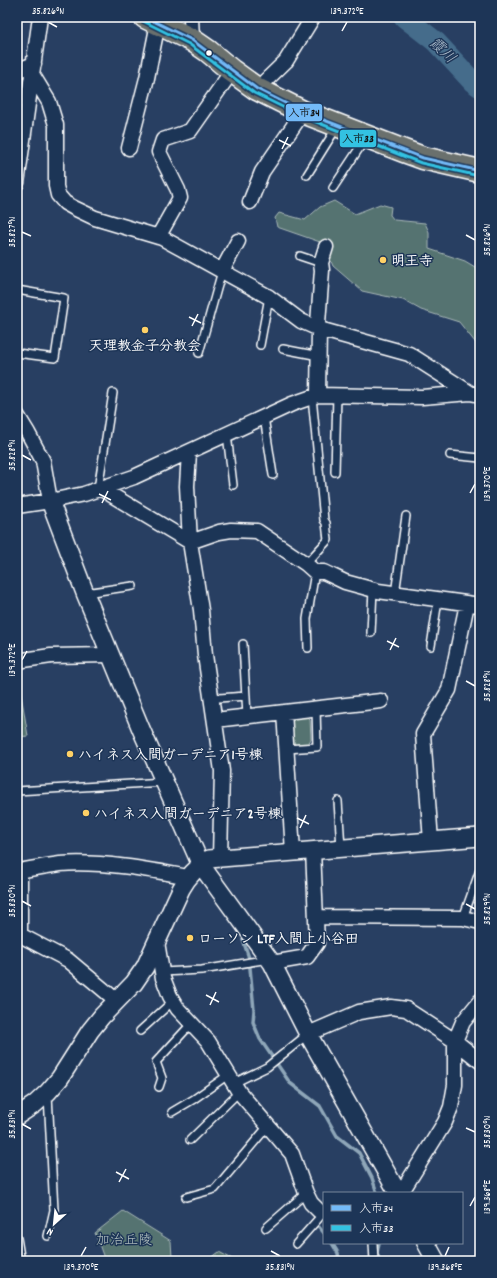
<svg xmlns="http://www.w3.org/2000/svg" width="497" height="1278" viewBox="0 0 497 1278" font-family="Dekko,'Klee One',sans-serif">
<rect width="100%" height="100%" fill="#283f62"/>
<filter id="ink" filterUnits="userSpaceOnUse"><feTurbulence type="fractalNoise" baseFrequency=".025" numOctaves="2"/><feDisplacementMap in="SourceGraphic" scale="8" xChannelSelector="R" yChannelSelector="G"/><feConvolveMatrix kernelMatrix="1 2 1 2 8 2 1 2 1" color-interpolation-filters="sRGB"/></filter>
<g filter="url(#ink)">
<!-- green -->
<path fill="#557371" stroke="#aab9b8" d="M 334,201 L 355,214 L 380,204 L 391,207 L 390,215 L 394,220 L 425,223 L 429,232 L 429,249 L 465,261 L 480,270 L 480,347 L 479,347 L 459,322 L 421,310 L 403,300 L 362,291 L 333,266 L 323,243 L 277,227 L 275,218 L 279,213 L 305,220 L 320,207 Z
M 17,670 L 28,736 L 17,737 Z
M 306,715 L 310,719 L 311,739 L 308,744 L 294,746 L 289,743 L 291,716 Z
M 123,1211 L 171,1241 L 172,1257 L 191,1261 L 105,1261 L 95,1233 Z
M 219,1252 L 236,1261 L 207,1261 Z"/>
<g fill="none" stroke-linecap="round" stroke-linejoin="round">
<!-- stream -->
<path stroke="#8fa7b9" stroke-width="3.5" d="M 243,940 L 249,958 L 250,968 L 254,1010 L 253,1022 L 260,1039 L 290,1083 L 320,1106 L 337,1136 L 359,1153 L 372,1178 L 377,1193
M 319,1227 L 324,1233
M 332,1243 L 338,1253 L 339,1261
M 379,1243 L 377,1253 L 380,1261"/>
<!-- river -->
<path stroke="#446c8b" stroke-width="21" d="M 404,17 L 436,42 L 473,82 L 480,87"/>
<!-- service casing -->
<g stroke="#fff" stroke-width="10">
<path id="service" d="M 307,175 L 337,127
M 333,188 L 366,138
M 300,256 L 321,263
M 17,290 L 64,298 L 55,358 L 17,353
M 260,345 L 269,297
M 283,349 L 319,356
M 199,353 L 222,271
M 264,417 L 273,475
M 227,434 L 233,485
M 450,455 L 480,458
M 335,472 L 337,395
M 98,489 L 113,393
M 306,564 L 328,540 L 326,523 L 324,520 L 312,397
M 85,593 L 133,586
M 395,594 L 406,516
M 371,633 L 373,589
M 243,644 L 247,716
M 431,646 L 438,600
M 308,648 L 307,619 L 315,572
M 211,695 L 219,698 L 246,696
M 286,749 L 317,747 L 316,708
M 17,791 L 164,782
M 338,801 L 341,848
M 463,918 L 480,870
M 162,972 L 202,970 L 269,959
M 140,1031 L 173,1001
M 234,1083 L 267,1067 L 308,1034
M 159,1087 L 162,1078 L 156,1062 L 192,1023
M 48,1095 L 54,1210 L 48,1236
M 172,1112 L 194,1099 L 228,1075
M 190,1140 L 239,1092
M 186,1197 L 215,1189 L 268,1126
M 266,1228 L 306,1193
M 17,1238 L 20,1256 L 17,1256
M 373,1243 L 374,1261
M 296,1244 L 319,1218 L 319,1211"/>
</g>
<!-- minor casing -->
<g stroke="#fff" stroke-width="17">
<path id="minor" d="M 191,17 L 192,40
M 17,71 L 18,70 L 34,64
M 32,74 L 49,102 L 56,125 L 56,186 L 58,195 L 65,203 L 74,208 L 95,218 L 162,238 L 269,297 L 301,321 L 319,329 L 409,354 L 470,393
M 257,89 L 286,61 L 313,17
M 129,148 L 147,78 L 158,23
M 17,183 L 40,17
M 250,202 L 262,172 L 303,112
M 158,237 L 180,198 L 178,190 L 159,152 L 163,140 L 190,131 L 232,71
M 222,271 L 238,241
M 318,395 L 319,329 L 318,323 L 322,270 L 321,263 L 326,247
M 17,415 L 28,433 L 43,461 L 50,501
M 189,452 L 187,486 L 190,542 L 201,610 L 205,655 L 222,771 L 220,858
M 100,488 L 190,542 L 219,532 L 231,530 L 257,531 L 306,564 L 315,572 L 324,572 L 345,582 L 378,591 L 480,605
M 17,506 L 50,501 L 84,494 L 134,477 L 292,404 L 318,395 L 422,397 L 470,393 L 480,395
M 17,661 L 51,656 L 110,655
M 284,712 L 293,852
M 215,720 L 381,701
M 431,841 L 423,734 L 449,690 L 467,604
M 17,871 C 31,869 45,866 60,864 C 101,861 147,869 188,877
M 20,871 L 20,935 L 68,960 L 117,1001
M 316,917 L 463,918 L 480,922
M 157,942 L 163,978 L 170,996 L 178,1009 L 208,1041 L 239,1092 L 292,1154 L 306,1193 L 311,1203 L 319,1211 L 324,1212
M 272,963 L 307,957 L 317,943 L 313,850
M 308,1034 L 359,1012 L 391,1007 L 406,1009 L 455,1041 L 480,1061
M 401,1193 L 445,1122 L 451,1107 L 455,1085 L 455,1041 L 463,1022 L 480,1001"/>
</g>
<!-- tertiary casing -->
<g stroke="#fff" stroke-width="20">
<path id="tertiary" d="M 50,501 L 85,593 L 141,729 L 201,865 L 272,963 L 308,1034 L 398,1193
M 17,1116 L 35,1104 L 48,1092 L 60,1078 L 90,1031 L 102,1016 L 134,983 L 145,967 L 181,889 C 188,876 197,867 209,859 L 480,837
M 426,1243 L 436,1261"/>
</g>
<!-- primary casing -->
<g stroke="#fff" stroke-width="25">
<path id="primary" d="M 145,17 L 192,40 L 208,51 L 232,71 L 257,89 L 303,112 L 404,151 L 423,158 L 480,171"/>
</g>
<!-- service -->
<use href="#service" stroke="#1d3557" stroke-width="7"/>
<!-- minor -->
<use href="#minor" stroke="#1d3557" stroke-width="14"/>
<!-- tertiary -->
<use href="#tertiary" stroke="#1d3557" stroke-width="17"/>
<!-- primary -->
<use href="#primary" stroke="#6a706d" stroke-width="22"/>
<!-- bus-1 casing -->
<g stroke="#1d3557" stroke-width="6">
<path id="bus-1" d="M 145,17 L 192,40 L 257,89 L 303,112 L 423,158 L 480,171"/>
</g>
<!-- bus-2 casing -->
<g stroke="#1d3557" stroke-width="6">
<path id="bus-2" d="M 143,21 L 189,44 L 254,93 L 301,116 L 421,163 L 479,176"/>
</g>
<!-- bus-1 -->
<use href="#bus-1" stroke="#73baf8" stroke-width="3"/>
<!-- bus-2 -->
<use href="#bus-2" stroke="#33c2e2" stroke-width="3"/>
</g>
</g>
<!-- ticks -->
<path fill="none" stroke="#fff" stroke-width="1.5" d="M 48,22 L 57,27M 342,31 L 347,22M 279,140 L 291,146M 282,149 L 288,137M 22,232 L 31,236M 466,235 L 475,240M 189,317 L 201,323M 192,326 L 198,314M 22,455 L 31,460M 470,493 L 475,484M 99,494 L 111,500M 102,503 L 108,491M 387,641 L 399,647M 390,650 L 396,638M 22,660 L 27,651M 466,681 L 475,686M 297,818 L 309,824M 300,828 L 306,815M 22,901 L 31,906M 466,904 L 475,909M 206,995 L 219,1002M 210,1005 L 216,992M 22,1124 L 31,1129M 466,1128 L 475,1132M 116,1172 L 129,1179M 119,1182 L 126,1169M 470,1206 L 475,1197M 271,1251 L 280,1256M 81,1256 L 86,1247M 445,1256 L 449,1247"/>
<!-- markers -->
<circle fill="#fff" stroke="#1d3557" stroke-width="1.5" cx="209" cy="53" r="3.5"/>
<g fill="#ffd166" stroke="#1d3557" stroke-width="1.5">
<circle cx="383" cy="260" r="4"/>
<circle cx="145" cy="330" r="4"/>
<circle cx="70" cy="754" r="4"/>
<circle cx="86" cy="813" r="4"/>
<circle cx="190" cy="938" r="4"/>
</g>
<g text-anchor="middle" stroke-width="3" stroke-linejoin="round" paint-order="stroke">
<!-- poi labels -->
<g font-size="14" font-weight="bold" fill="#fff" stroke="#1d3557" text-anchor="start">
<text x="391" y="265">明王寺</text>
<text x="145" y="350" text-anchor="middle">天理教金子分教会</text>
<text x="78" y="759">ハイネス入間ガーデニア1号棟</text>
<text x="94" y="818">ハイネス入間ガーデニア2号棟</text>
<text x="198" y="943">ローソン LTF入間上小谷田</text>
</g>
<!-- park labels -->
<g font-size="14" fill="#b2c0bf" stroke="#1d3557">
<text x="124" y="1244">加治丘陵</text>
</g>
<!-- water labels -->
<g font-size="15" font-style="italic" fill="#b4c4d1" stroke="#1d3557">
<text transform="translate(443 50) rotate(44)" y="5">霞川</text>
</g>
</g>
<g stroke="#1d3557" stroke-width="1.5">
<rect x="285" y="103" width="38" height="19" rx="4" fill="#73baf8"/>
<rect x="339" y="129" width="38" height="19" rx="4" fill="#33c2e2"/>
</g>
<g font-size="11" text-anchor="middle" font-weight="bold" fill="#111">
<text x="304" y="116">入市34</text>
<text x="358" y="142">入市33</text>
</g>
<!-- margin -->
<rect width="497" height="1278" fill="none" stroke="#1d3557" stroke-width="44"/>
<!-- legend -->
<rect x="323" y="1192" width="140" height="52" fill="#1d3557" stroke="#77869a"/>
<rect x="331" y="1205" width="20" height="6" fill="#73baf8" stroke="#77869a"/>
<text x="359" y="1212" font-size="12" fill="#ffffff">入市34</text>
<rect x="331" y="1225" width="20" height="6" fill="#33c2e2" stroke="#77869a"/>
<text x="359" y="1232" font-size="12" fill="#ffffff">入市33</text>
<!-- north arrow -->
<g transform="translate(54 1224) rotate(207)" stroke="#1d3557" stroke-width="3" paint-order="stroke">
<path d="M0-3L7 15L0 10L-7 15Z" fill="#ffffff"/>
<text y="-6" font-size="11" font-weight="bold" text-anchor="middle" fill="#ffffff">N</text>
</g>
<rect x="22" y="22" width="453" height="1234" fill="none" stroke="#fff" stroke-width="1.5"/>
<g font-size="10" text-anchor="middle" fill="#fff">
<text x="48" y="14">35.826°N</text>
<text x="347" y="14">139.372°E</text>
<text transform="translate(11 232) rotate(-90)" y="4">35.827°N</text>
<text transform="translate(486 240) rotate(-90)" y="4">35.826°N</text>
<text transform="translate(11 455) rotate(-90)" y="4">35.828°N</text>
<text transform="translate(486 484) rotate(-90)" y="4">139.370°E</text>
<text transform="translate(11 660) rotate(-90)" y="4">139.372°E</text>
<text transform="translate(486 686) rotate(-90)" y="4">35.828°N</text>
<text transform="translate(11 901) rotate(-90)" y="4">35.830°N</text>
<text transform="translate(486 909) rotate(-90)" y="4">35.829°N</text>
<text transform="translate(11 1124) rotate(-90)" y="4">35.831°N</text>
<text transform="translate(486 1132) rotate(-90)" y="4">35.830°N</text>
<text transform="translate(486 1197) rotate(-90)" y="4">139.368°E</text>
<text x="81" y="1270">139.370°E</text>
<text x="280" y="1270">35.831°N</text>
<text x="445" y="1270">139.368°E</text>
</g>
</svg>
